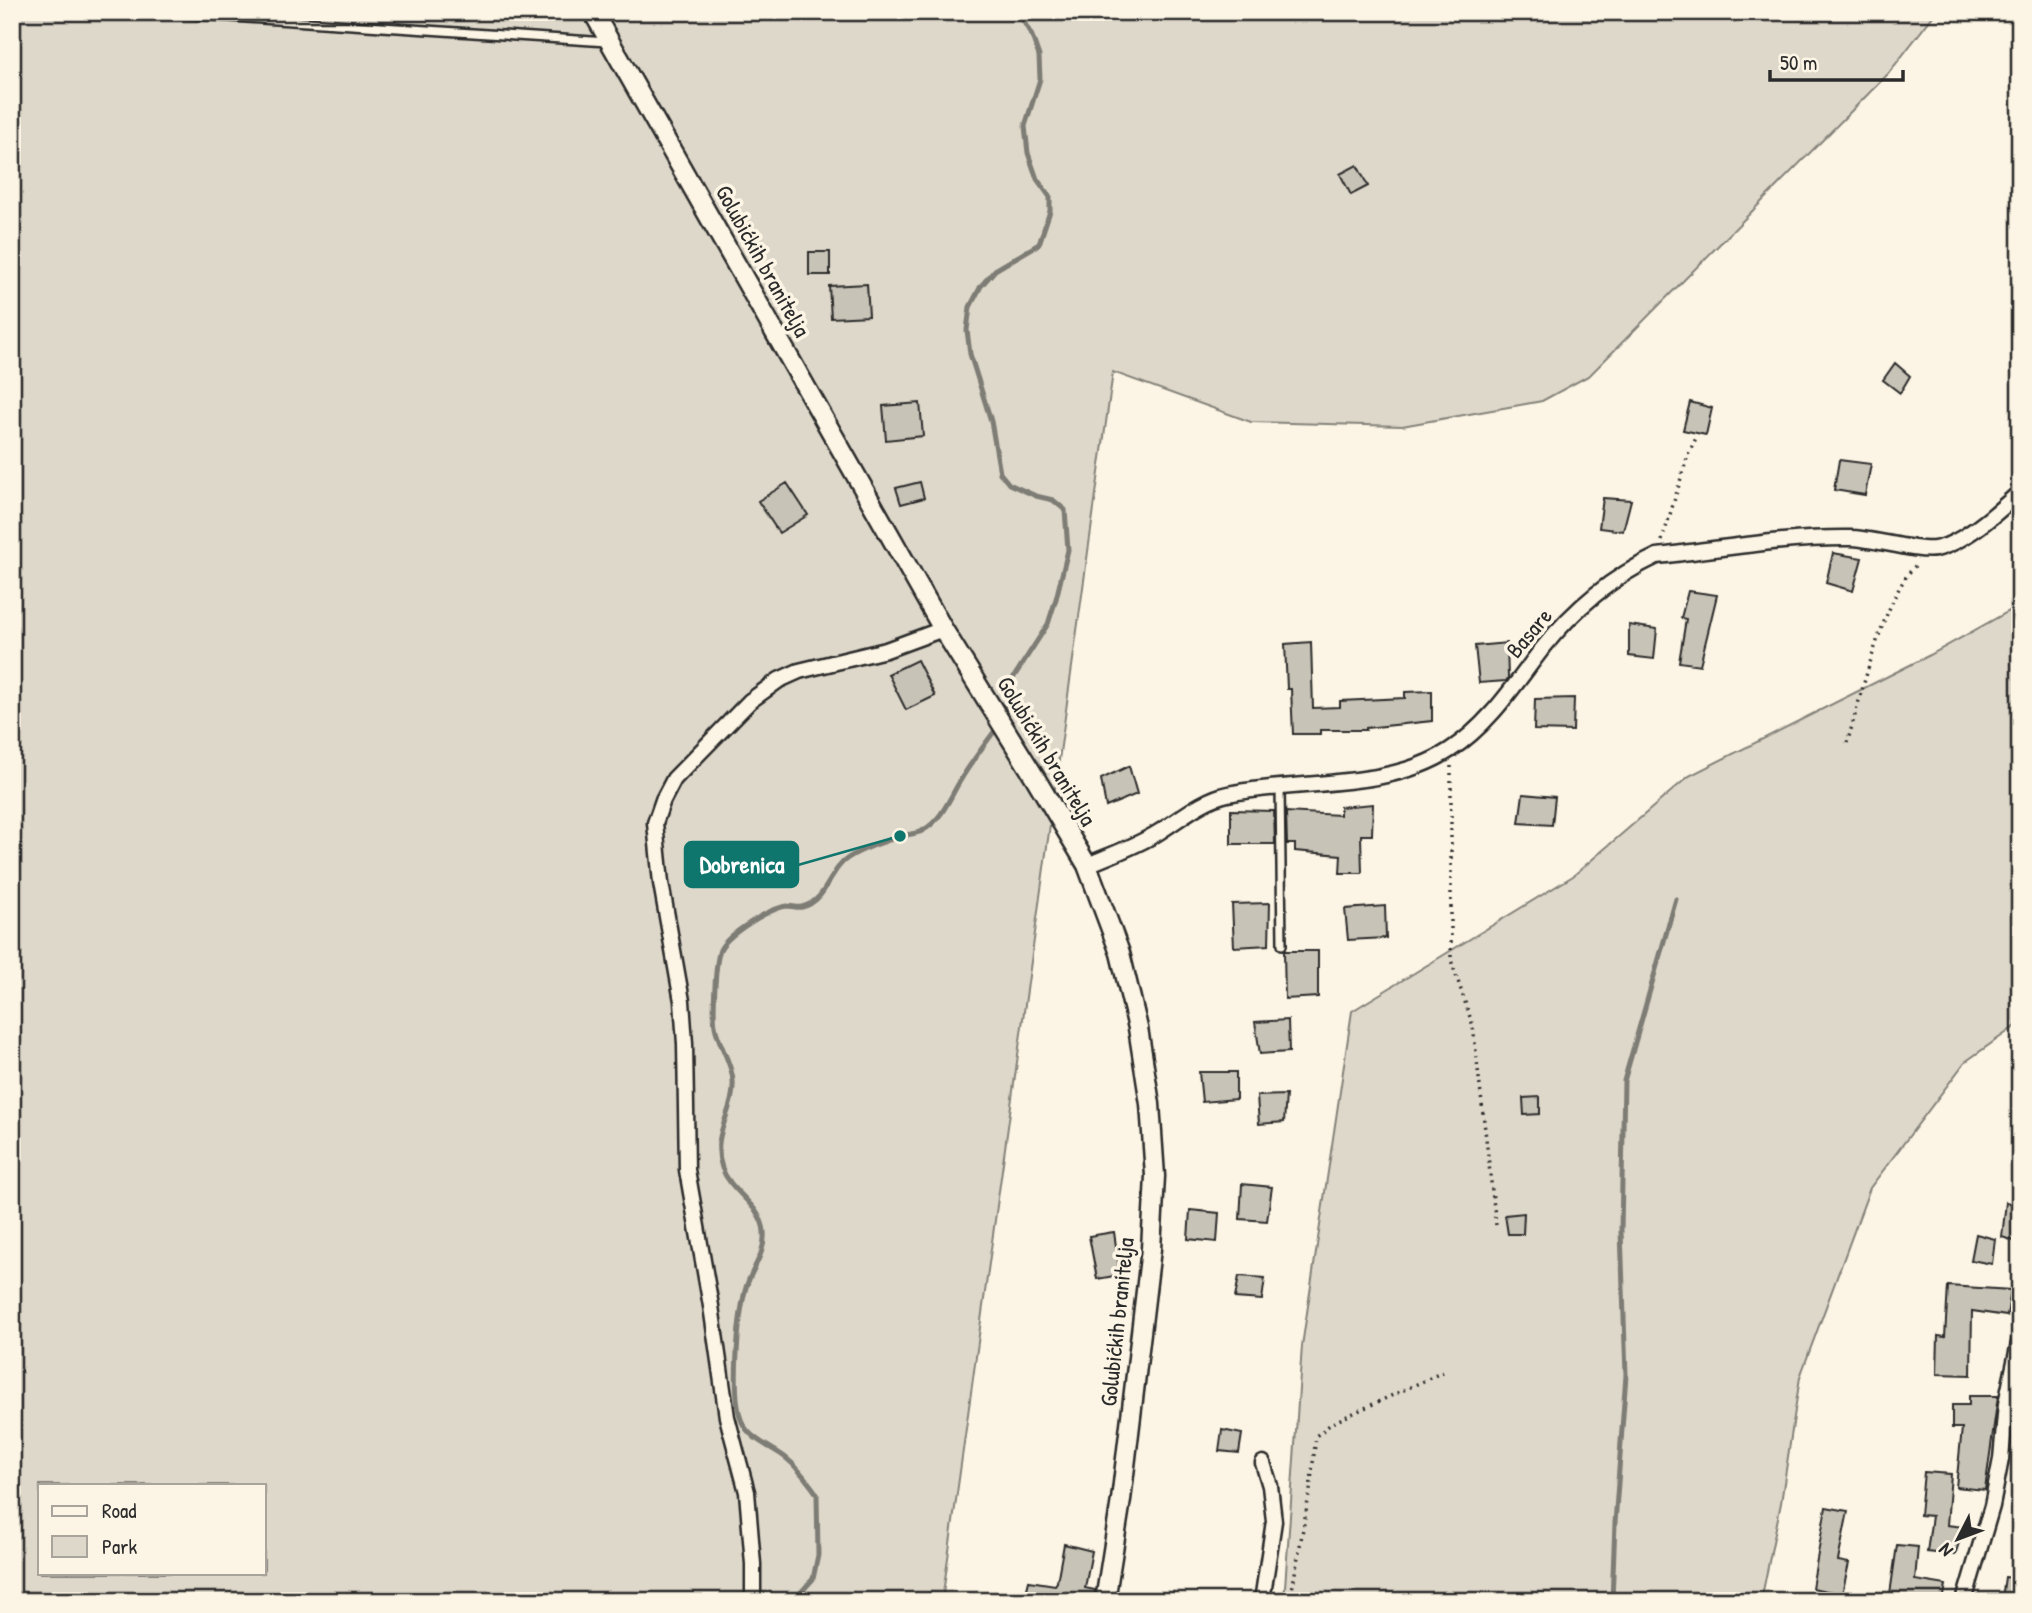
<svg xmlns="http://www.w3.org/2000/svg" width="2032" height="1613" viewBox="0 0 2032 1613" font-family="'Patrick Hand',sans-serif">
<rect width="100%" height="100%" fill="#fcf5e5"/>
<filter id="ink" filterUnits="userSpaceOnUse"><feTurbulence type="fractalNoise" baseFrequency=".0143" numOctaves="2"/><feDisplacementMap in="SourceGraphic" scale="14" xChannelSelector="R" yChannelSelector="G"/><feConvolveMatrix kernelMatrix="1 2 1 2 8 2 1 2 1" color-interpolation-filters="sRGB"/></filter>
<g filter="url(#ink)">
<!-- green -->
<path fill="#ded8ca" stroke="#84827a" stroke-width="2" fill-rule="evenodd" d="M 12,12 L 1936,12 L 1888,74 L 1590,375 L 1542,401 L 1402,426 L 1251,422 L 1113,372 L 942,1601 L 12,1601 ZM 40,1485 L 264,1485 L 264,1573 L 40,1573 Z
M 2020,605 L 2020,1023 L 1965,1062 L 1870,1188 L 1800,1377 L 1781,1503 L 1761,1601 L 1284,1601 L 1302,1346 L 1352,1011 L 1573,876 L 1689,776 L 1930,655 Z"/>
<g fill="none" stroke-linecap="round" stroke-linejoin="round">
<!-- stream -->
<path stroke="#7d7b74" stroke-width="5" d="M 1003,717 L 1010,683 L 1048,624 L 1056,599 L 1068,550 L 1065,510 L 1053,500 L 1036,496 L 1009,484 L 1000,473 L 991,421 L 970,354 L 967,330 L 970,307 L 981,286 L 995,270 L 1039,244 L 1050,211 L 1050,197 L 1037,179 L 1028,153 L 1025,126 L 1040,79 L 1039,56 L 1032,36 L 1018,12
M 793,1601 L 813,1579 L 818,1555 L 817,1494 C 808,1482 799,1468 786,1458 C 772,1447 750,1440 742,1422 C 731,1396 738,1320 745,1291 C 750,1270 766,1255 764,1232 C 762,1205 731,1193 722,1168 C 710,1133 735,1113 733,1081 C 732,1062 718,1044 715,1026 C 713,1014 715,957 721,948 C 730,933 770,908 787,906 C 792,906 798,908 802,907 C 827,901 829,870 848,858 C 860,850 887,840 902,836 C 908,834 916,834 922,831 C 942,820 949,799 960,781 C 971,762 985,744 999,725
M 1612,1601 L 1615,1523 L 1626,1375 L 1621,1231 L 1624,1081 L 1676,899"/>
</g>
<!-- building -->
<path fill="#c8c3b7" stroke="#2b2b2b" stroke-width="2" d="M 1357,165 L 1368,186 L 1351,195 L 1340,174 Z
M 809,252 L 830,252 L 830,275 L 809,275 Z
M 867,284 L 869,316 L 831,318 L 829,286 Z
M 1895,363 L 1910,376 L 1900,393 L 1883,380 Z
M 1690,402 L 1712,408 L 1706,435 L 1683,430 Z
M 920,403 L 923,436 L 886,440 L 883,406 Z
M 1839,460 L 1871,464 L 1865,495 L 1834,490 Z
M 920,482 L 924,498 L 901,504 L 896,488 Z
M 787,483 L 808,515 L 779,533 L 758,501 Z
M 1603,498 L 1631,500 L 1623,531 L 1599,528 Z
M 1833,553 L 1862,558 L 1853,591 L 1826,583 Z
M 1688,591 L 1717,595 L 1700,665 L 1679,662 L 1686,619 L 1681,618 Z
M 1629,625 L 1657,629 L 1654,659 L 1629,656 Z
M 1311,642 L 1313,708 L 1340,707 L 1340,701 L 1405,698 L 1405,692 L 1432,691 L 1432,721 L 1366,728 L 1366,730 L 1320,730 L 1320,734 L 1293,734 L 1291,689 L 1287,689 L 1285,644 Z
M 1507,643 L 1508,678 L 1506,681 L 1479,683 L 1475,646 Z
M 917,660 L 935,696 L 906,710 L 888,674 Z
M 1574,698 L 1573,731 L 1534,730 L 1535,699 Z
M 1129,766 L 1137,794 L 1106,807 L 1101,779 Z
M 1523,794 L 1555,797 L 1552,825 L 1519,823 Z
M 1373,804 L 1372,835 L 1361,835 L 1362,873 L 1340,873 L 1341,855 L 1295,851 L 1295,844 L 1287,844 L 1286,812 L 1340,815 L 1340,807 Z
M 1231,810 L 1274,811 L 1275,844 L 1231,844 Z
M 1270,903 L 1269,945 L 1234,947 L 1232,904 Z
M 1385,906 L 1386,938 L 1348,940 L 1345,909 Z
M 1284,951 L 1318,951 L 1318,997 L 1285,999 Z
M 1288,1020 L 1289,1052 L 1260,1054 L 1255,1022 Z
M 1199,1072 L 1236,1072 L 1236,1099 L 1202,1102 Z
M 1286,1095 L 1284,1122 L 1259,1124 L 1257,1096 Z
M 1540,1097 L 1540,1114 L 1524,1115 L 1523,1098 Z
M 1242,1184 L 1272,1187 L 1267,1221 L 1240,1219 Z
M 2006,1202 L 2020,1206 L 2020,1243 L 2002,1237 Z
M 1190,1210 L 1219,1213 L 1217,1242 L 1188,1239 Z
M 1524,1213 L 1523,1234 L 1508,1234 L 1505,1215 Z
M 1114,1232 L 1120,1275 L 1097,1279 L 1089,1236 Z
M 1976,1234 L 1995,1239 L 1992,1264 L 1971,1260 Z
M 1239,1276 L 1265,1278 L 1262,1300 L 1235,1298 Z
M 1948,1286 L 2011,1290 L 2007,1316 L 1972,1311 L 1971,1375 L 1937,1374 L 1938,1336 L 1945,1337 Z
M 1969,1396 L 1998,1396 L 1985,1490 L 1956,1487 L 1962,1428 L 1952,1428 L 1952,1405 L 1969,1405 Z
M 1222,1430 L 1242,1434 L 1239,1453 L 1219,1451 Z
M 1924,1472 L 1951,1474 L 1947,1525 L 1964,1527 L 1955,1555 L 1927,1552 L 1932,1516 L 1920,1515 Z
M 1826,1507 L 1848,1511 L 1838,1561 L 1849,1563 L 1842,1594 L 1812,1588 Z
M 1064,1544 L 1092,1551 L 1085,1588 L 1095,1590 L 1094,1601 L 1024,1601 L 1029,1581 L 1055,1585 L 1057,1582 Z
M 1897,1545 L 1918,1547 L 1915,1580 L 1946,1585 L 1943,1601 L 1889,1601 Z
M 2005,1577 L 2020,1579 L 2020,1601 L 2002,1598 Z"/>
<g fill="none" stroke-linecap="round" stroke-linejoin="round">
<!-- service casing -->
<g stroke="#2b2b2b" stroke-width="12">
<path id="service" d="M 156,12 L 607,42
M 1280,787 L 1282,945"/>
</g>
<!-- minor casing -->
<g stroke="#2b2b2b" stroke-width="19">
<path id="minor" d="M 1087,865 C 1111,855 1137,846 1159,832 C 1180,819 1203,799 1228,794 C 1299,779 1387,791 1450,750 C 1489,725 1515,684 1542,649 C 1573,610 1612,577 1657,556 C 1721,549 1786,537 1850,538 C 1873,538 1916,552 1935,549 C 1963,544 1999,511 2020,492
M 753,1601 L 753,1564 L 747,1492 L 727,1417 L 711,1306 L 687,1170 L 685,1044 L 682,1001 L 661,883 L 655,823 L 663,800 L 674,779 L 750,701 L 779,680 L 799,671 L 886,650 L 943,629
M 1262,1601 L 1274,1521 L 1270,1486 L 1263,1463
M 1964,1601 L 1992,1506 L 2001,1459 L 2006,1404 L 2020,1338"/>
</g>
<!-- tertiary casing -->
<g stroke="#2b2b2b" stroke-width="23">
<path id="tertiary" d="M 593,12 L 943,629 L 1034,776 L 1087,865 L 1120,953 L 1138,1028 L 1150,1104 L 1155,1176 L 1151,1249 L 1121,1500 L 1105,1601"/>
</g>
<!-- path -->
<path stroke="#2b2b2b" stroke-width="3.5" stroke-dasharray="2 5" stroke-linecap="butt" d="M 1662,541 L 1688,455 L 1696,438
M 1847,743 C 1861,697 1884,594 1917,564
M 1451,766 L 1451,960 L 1473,1026 L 1496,1225
M 1290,1601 L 1310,1490 L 1316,1436 L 1332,1423 L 1443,1372"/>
<!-- service -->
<use href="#service" stroke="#fcf5e5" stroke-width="7"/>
<!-- minor -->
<use href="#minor" stroke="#fcf5e5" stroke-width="14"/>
<!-- tertiary -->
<use href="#tertiary" stroke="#fcf5e5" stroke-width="18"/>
</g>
</g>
<g text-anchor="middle" stroke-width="7" stroke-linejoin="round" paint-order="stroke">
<!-- street labels -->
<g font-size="23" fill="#2b2b2b" stroke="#fcf5e5">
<text transform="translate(763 261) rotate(61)" y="8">Golubićkih branitelja</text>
<text transform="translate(1529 633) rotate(-50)" y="8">Basare</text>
<text transform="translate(1047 751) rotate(59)" y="8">Golubićkih branitelja</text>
<text transform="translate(1117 1322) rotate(-84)" y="8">Golubićkih branitelja</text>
</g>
</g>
<!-- callouts -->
<path fill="none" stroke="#0f766e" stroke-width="2.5" d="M900 836L798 865"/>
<circle fill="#0f766e" stroke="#fcf5e5" stroke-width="2.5" cx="900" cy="836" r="7"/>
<rect fill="#0f766e" stroke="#0f766e" stroke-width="2.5" x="685" y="842" width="113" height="45" rx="7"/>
<g font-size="24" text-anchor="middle" font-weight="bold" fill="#fff">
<text x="742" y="873">Dobrenica</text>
</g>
<!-- margin -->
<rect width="2032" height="1613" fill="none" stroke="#fcf5e5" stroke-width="42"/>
<rect x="21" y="21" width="1990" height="1571" fill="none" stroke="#2b2b2b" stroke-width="2.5" filter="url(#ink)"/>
<!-- legend -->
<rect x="38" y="1484" width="228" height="91" fill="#fcf5e5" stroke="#a8a49b" stroke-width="2"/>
<rect x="52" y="1506" width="35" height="10" fill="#fcf5e5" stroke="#a8a49b" stroke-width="2"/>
<text x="102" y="1518" font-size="21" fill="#2b2b2b">Road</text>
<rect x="52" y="1536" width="35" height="21" fill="#ded8ca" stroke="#a8a49b" stroke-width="2"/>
<text x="102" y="1554" font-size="21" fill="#2b2b2b">Park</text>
<!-- north arrow -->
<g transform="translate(1958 1539) rotate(228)" stroke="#fcf5e5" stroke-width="5" paint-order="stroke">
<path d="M0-5L12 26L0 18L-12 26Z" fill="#2b2b2b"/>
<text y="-10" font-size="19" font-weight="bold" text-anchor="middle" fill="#2b2b2b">N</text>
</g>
<!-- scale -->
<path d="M1770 70v10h133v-10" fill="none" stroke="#2b2b2b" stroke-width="3.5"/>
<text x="1780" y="70" font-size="21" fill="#2b2b2b" stroke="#fcf5e5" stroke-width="5" paint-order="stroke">50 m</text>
</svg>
